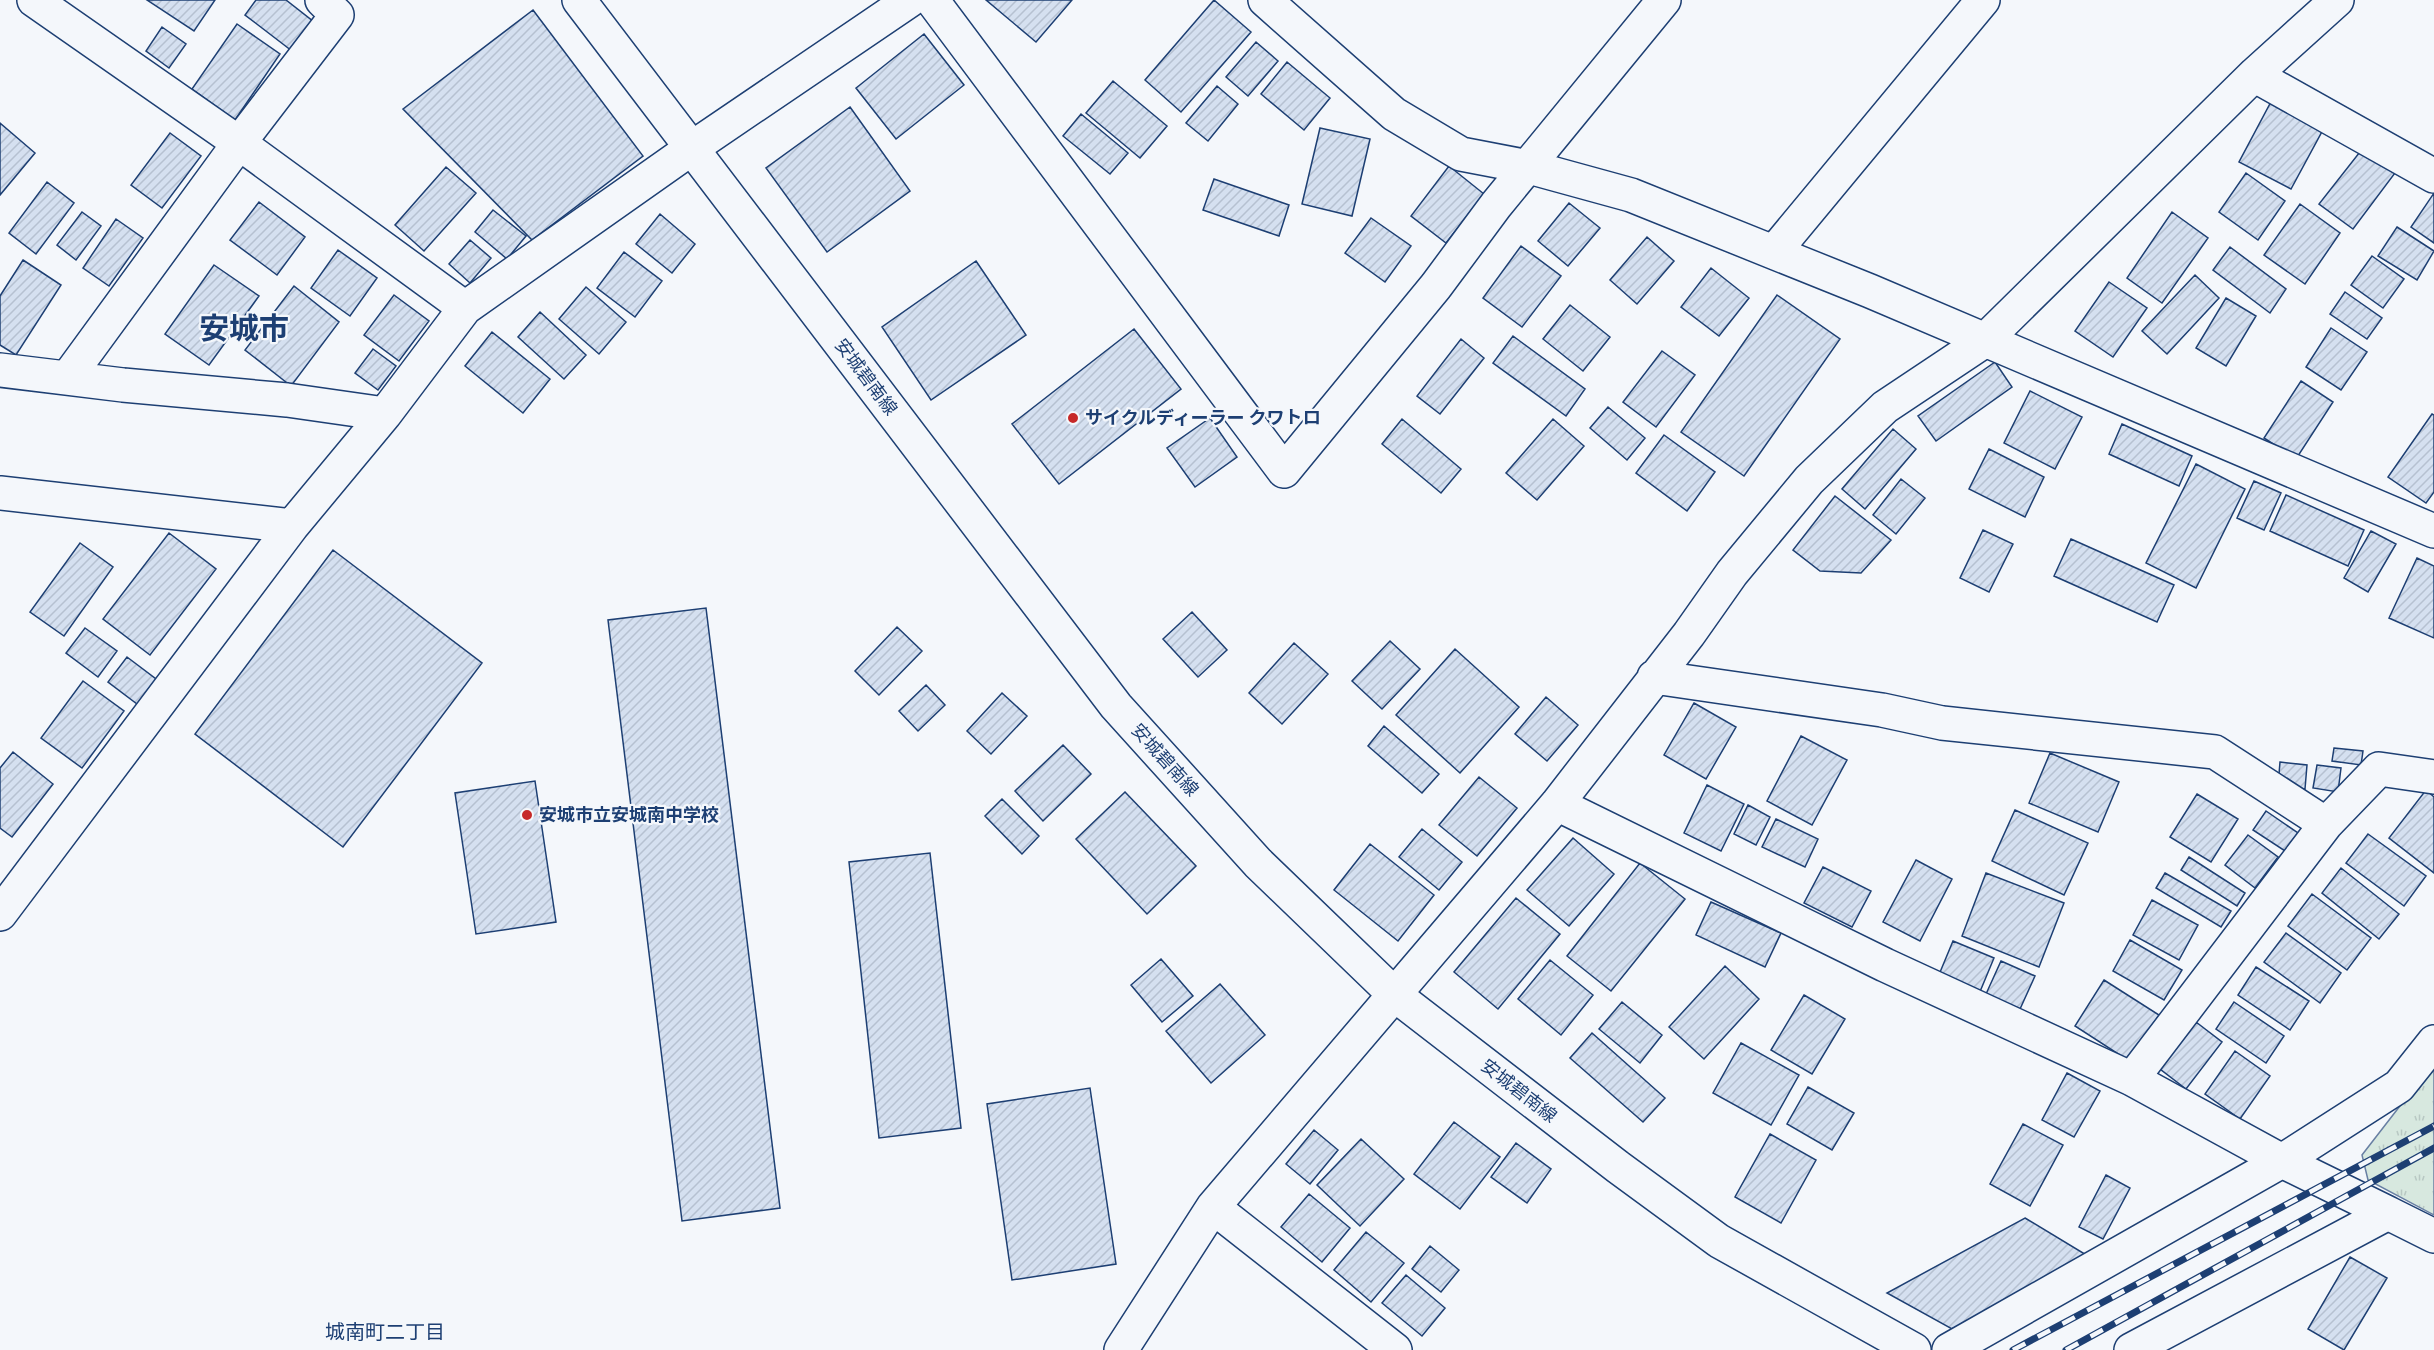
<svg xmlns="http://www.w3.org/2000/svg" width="2434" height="1350" viewBox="0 0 2434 1350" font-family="'PT Sans Narrow','Noto Sans JP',sans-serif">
<defs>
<pattern id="grass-tufts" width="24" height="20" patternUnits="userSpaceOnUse" patternTransform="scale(1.5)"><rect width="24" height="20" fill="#d7e8df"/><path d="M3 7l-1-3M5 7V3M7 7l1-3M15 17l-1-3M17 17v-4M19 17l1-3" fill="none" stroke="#b8c8c3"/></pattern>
<pattern id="building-hatch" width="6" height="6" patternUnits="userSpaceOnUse" patternTransform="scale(1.5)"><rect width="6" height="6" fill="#d5e0f0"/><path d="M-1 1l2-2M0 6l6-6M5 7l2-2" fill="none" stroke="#b6c1d1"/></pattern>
</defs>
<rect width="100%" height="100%" fill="#f4f7fb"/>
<!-- grass -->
<path fill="url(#grass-tufts)" stroke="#687fa3" stroke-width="1.5" d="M 2434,1062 L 2434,1215 L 2368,1180 L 2362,1155 Z"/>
<!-- building -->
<path fill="url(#building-hatch)" stroke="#1d3f73" stroke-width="1.5" d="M 147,0 L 215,0 L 194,31 Z
M 256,0 L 286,0 L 314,22 L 292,51 L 245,15 Z
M 986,0 L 1072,0 L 1036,42 Z
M 1214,0 L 1251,32 L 1181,112 L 1145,80 Z
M 533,10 L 643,156 L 532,240 L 403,109 Z
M 237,24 L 280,54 L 235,120 L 192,89 Z
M 162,27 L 186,44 L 169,68 L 146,51 Z
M 924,34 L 964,85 L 896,139 L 856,88 Z
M 1256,42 L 1278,61 L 1248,96 L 1226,77 Z
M 1287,62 L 1330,98 L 1304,130 L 1261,94 Z
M 1113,81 L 1167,126 L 1140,158 L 1086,113 Z
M 1217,86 L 1238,104 L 1208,141 L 1186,123 Z
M 2273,98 L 2325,126 L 2291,189 L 2239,162 Z
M 850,107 L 910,191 L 827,252 L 766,168 Z
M 1081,114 L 1128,153 L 1110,174 L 1063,136 Z
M 0,123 L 35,153 L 0,195 Z
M 1320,128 L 1370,139 L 1352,216 L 1302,204 Z
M 170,133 L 201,156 L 162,208 L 131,185 Z
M 2363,148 L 2395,173 L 2353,229 L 2319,204 Z
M 1449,166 L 1484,194 L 1446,243 L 1411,216 Z
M 446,167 L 476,193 L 424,251 L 395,225 Z
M 2246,173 L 2285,201 L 2258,240 L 2219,212 Z
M 1214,179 L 1289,205 L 1279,236 L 1203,210 Z
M 47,182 L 74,203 L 36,254 L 9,233 Z
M 2434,193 L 2434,243 L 2411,227 Z
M 259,202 L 305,237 L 277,275 L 230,240 Z
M 1569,203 L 1600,228 L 1568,266 L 1538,241 Z
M 2300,204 L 2340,233 L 2305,284 L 2264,255 Z
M 493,210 L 526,236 L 507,259 L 475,232 Z
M 82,212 L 101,226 L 76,260 L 57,245 Z
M 2172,212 L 2208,238 L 2162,303 L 2127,278 Z
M 660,214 L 695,244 L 672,273 L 636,244 Z
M 1371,218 L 1411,246 L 1385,282 L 1345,253 Z
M 116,219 L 143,238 L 109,286 L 83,268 Z
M 2397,227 L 2434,251 L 2417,280 L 2378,256 Z
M 1647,237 L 1674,261 L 1637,304 L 1610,280 Z
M 470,240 L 491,258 L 470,283 L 449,264 Z
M 1521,246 L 1561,276 L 1522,327 L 1483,298 Z
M 2230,247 L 2286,289 L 2270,313 L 2213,270 Z
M 338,250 L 377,278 L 350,316 L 311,288 Z
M 624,252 L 662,281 L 635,317 L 597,288 Z
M 2372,256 L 2404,279 L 2383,308 L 2351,285 Z
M 23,260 L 61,285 L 16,355 L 0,345 L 0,296 Z
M 976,261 L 1026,335 L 931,400 L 882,327 Z
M 214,265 L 259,296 L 209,365 L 165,334 Z
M 1711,268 L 1749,298 L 1719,336 L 1681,307 Z
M 2195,275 L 2219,298 L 2167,354 L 2142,331 Z
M 2109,282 L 2147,308 L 2113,357 L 2075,331 Z
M 294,286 L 339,322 L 291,386 L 245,350 Z
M 586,287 L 626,322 L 599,354 L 559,319 Z
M 2345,292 L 2382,318 L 2367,339 L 2330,314 Z
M 394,295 L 429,321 L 399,361 L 364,335 Z
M 1777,295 L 1840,339 L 1744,476 L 1681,432 Z
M 2226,298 L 2256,316 L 2226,366 L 2196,348 Z
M 1570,305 L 1610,337 L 1583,371 L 1543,339 Z
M 540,312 L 586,355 L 564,379 L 518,337 Z
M 2331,328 L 2367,352 L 2341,390 L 2306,367 Z
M 1134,329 L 1181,389 L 1059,484 L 1012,424 Z
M 492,332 L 550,379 L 523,413 L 465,366 Z
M 1513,336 L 1585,389 L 1566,416 L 1493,363 Z
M 1461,339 L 1484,358 L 1440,414 L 1417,396 Z
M 373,349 L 396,366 L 378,390 L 355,373 Z
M 1662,351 L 1695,375 L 1656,427 L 1623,402 Z
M 1995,362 L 2012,387 L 1936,441 L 1918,416 Z
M 2301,381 L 2333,402 L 2296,459 L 2264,438 Z
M 2030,391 L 2082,417 L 2055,469 L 2004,443 Z
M 1608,407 L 1645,438 L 1627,460 L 1590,428 Z
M 2432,414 L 2434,415 L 2434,492 L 2426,503 L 2388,477 Z
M 1210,418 L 1237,457 L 1195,487 L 1167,448 Z
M 1402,419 L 1461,469 L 1441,493 L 1382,444 Z
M 1553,419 L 1584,446 L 1537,500 L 1506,473 Z
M 2122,424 L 2192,456 L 2179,486 L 2109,454 Z
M 1893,429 L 1916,449 L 1865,509 L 1842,489 Z
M 1664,435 L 1715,472 L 1687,511 L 1636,473 Z
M 1989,449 L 2044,477 L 2025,517 L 1969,489 Z
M 2196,464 L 2245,489 L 2196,588 L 2146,563 Z
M 1901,479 L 1925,498 L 1896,534 L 1873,515 Z
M 2254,481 L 2281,493 L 2264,530 L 2237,518 Z
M 2286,495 L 2364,530 L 2348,566 L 2270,531 Z
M 1835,496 L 1891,540 L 1861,573 L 1820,571 L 1793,550 Z
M 1983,530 L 2013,544 L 1989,592 L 1960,578 Z
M 2371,531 L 2396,544 L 2368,592 L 2344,578 Z
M 169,533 L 216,569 L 150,655 L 103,619 Z
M 2071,539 L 2174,585 L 2157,622 L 2054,576 Z
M 80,543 L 113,567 L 64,636 L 30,612 Z
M 333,550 L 482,663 L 343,847 L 195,734 Z
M 2417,558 L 2434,566 L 2434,638 L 2389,618 Z
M 706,608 L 780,1208 L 682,1221 L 608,620 Z
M 1192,612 L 1227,650 L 1198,677 L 1163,639 Z
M 897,627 L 922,651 L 879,695 L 855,671 Z
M 85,628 L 117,651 L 98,677 L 66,653 Z
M 1390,641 L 1420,669 L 1382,709 L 1352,681 Z
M 1294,643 L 1328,674 L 1282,724 L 1249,693 Z
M 1455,649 L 1519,707 L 1460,773 L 1396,715 Z
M 127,657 L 160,682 L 141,707 L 108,682 Z
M 83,681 L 124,711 L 82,768 L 41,738 Z
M 926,685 L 945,705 L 918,731 L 899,711 Z
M 1002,693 L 1027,716 L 991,754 L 967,731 Z
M 1546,697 L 1578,725 L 1547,761 L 1515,734 Z
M 1694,703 L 1736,727 L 1706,779 L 1664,755 Z
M 1384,726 L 1439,774 L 1422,793 L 1368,746 Z
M 1801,736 L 1847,760 L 1812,825 L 1767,801 Z
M 1063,745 L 1091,774 L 1043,821 L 1015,791 Z
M 2334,748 L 2363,751 L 2361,765 L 2332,761 Z
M 13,752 L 53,784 L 12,837 L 0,828 L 0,768 Z
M 2050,753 L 2119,782 L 2098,832 L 2029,803 Z
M 2280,762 L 2307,765 L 2305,789 L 2278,786 Z
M 2317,765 L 2341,768 L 2338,792 L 2313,788 Z
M 1479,777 L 1517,808 L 1477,856 L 1439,825 Z
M 535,781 L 556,922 L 476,934 L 455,793 Z
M 1707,785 L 1744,804 L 1721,851 L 1684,833 Z
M 2426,790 L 2434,797 L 2434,873 L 2389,838 Z
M 1125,792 L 1196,866 L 1147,914 L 1076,839 Z
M 2197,794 L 2238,819 L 2211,862 L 2170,837 Z
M 1002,799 L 1039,836 L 1022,854 L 985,816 Z
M 1748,805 L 1770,817 L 1756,845 L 1734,834 Z
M 2015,810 L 2088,843 L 2064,895 L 1992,861 Z
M 2266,811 L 2298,833 L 2285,851 L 2253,830 Z
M 1776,819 L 1818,839 L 1805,867 L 1762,847 Z
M 1422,829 L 1462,862 L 1439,890 L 1399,857 Z
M 2368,834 L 2426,876 L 2404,906 L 2346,863 Z
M 2248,835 L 2278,857 L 2255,888 L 2225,865 Z
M 1573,838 L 1614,874 L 1569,926 L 1527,890 Z
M 1370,844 L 1434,895 L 1398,941 L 1334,890 Z
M 930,853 L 961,1128 L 879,1138 L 849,862 Z
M 2189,857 L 2245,893 L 2237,906 L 2181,870 Z
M 1916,860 L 1952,879 L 1920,941 L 1883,922 Z
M 1640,863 L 1685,899 L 1611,991 L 1567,956 Z
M 1823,867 L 1871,891 L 1852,927 L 1804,903 Z
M 2341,868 L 2399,914 L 2379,939 L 2322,893 Z
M 1986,873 L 2064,903 L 2039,967 L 1962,936 Z
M 2165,873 L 2231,911 L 2221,927 L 2156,888 Z
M 2312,894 L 2371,938 L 2347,970 L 2288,926 Z
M 1516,898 L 1560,934 L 1498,1009 L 1454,972 Z
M 2152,900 L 2198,925 L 2179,960 L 2133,935 Z
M 1711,902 L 1781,933 L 1765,967 L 1696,935 Z
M 2286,933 L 2341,973 L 2320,1003 L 2264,962 Z
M 2130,940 L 2182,970 L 2164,1000 L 2113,971 Z
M 1953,941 L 1994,958 L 1979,994 L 1938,977 Z
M 1161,959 L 1193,996 L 1162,1022 L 1131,985 Z
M 1550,960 L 1593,995 L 1561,1035 L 1518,999 Z
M 2001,961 L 2035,976 L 2020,1009 L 1986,994 Z
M 1725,966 L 1759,999 L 1704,1059 L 1669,1027 Z
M 2256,967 L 2309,1001 L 2290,1030 L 2238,995 Z
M 2104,980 L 2159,1015 L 2129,1061 L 2075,1026 Z
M 1220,984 L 1265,1035 L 1211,1083 L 1166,1031 Z
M 1804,995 L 1845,1019 L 1812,1074 L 1771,1050 Z
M 1622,1002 L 1662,1035 L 1640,1063 L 1599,1029 Z
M 2234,1002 L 2284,1036 L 2266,1063 L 2216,1029 Z
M 2196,1022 L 2222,1042 L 2186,1089 L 2160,1069 Z
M 1592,1033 L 1665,1098 L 1643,1122 L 1570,1058 Z
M 1741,1043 L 1799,1075 L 1771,1125 L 1713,1093 Z
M 2235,1051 L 2270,1076 L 2240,1119 L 2205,1094 Z
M 2067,1073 L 2100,1091 L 2074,1137 L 2042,1120 Z
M 1808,1087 L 1854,1113 L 1832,1150 L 1787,1124 Z
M 1090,1088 L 1116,1264 L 1012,1280 L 987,1104 Z
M 1454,1122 L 1500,1157 L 1460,1209 L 1414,1174 Z
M 2023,1124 L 2063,1145 L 2030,1206 L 1990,1184 Z
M 1314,1130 L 1338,1150 L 1310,1184 L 1286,1164 Z
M 1770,1134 L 1816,1160 L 1781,1223 L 1735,1197 Z
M 1361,1139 L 1404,1179 L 1360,1226 L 1317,1185 Z
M 1516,1143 L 1551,1169 L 1527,1203 L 1491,1177 Z
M 2106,1175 L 2130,1188 L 2103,1239 L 2079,1227 Z
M 1309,1194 L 1350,1228 L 1322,1262 L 1281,1227 Z
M 2025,1218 L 2088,1256 L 1952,1329 L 1887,1293 Z
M 1366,1232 L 1404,1263 L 1371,1302 L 1334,1270 Z
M 1430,1246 L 1459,1270 L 1441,1292 L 1412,1269 Z
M 2350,1257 L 2387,1278 L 2344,1350 L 2308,1329 Z
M 1406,1275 L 1445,1308 L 1422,1336 L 1382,1303 Z"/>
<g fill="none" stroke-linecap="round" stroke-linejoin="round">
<!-- street casing -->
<g stroke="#1d3f73" stroke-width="36">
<path id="street" d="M 34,0 L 239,143 L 465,308 L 692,148 L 910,0
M 932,0 L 1284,471 L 1436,286 L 1496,205 L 1664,0
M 1265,0 L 1394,114 L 1461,154 L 1529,167 L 1631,195 L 1870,291 L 2434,531
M 2254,75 L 2434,176
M 1774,252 L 1983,0
M 0,370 L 123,385 L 287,400 L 385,414
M 68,377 L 239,143 L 337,15 L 322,0
M 0,493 L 292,526
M 1654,677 L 1882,710 L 1942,723 L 2215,752 L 2326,824 L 2379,769 L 2434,777
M 1557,804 L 1885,965 L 2132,1079 L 2282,1161 L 2399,1086 L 2434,1042
M 0,914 L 292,526 L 385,414 L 465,308
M 2132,1079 L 2326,824
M 1213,1207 L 1395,1350
M 1121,1350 L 1213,1207 L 1557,804 L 1689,634 L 1732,573 L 1809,480 L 1885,407 L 1984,341 L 2254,75 L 2337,0
M 1949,1350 L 2282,1161 L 2388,1213
M 2131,1350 L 2388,1213 L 2434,1236"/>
</g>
<!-- primary casing -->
<g stroke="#1d3f73" stroke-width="36">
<path id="primary" d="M 579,0 L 1116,706 L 1258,863 L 1395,995 L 1618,1167 L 1719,1241 L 1914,1350"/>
</g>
<!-- street -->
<use href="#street" stroke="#f4f7fb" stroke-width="33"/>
<!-- primary -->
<use href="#primary" stroke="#f4f7fb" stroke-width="33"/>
<!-- rail casing -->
<g stroke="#1d3f73" stroke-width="7">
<path id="rail" d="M 2013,1350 L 2434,1126
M 2066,1350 L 2434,1148"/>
</g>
<!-- rail -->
<use href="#rail" stroke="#f4f7fb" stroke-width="4.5" stroke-dasharray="14" stroke-linecap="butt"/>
</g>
<!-- markers -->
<g fill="#c62828" stroke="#f4f7fb" stroke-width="2">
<circle cx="1073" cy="418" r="6"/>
<circle cx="527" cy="815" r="6"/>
</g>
<g text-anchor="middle" stroke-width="4.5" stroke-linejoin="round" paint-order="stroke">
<!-- street labels -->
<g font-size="18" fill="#1d3f73" stroke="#f4f7fb">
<text transform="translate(866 377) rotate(53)" y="6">安城碧南線</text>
<text transform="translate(1165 760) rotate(48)" y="6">安城碧南線</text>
<text transform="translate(1519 1091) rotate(38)" y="6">安城碧南線</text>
</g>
<!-- poi labels -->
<g font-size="18" font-weight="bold" fill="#1d3f73" stroke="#f4f7fb" text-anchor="start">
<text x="1085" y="424">サイクルディーラー クワトロ</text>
<text x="539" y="821">安城市立安城南中学校</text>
</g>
<!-- neighbourhood labels -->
<g font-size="20" fill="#1d3f73" stroke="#f4f7fb">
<text x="385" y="1339">城南町二丁目</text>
</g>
<!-- town labels -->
<g font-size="30" font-weight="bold" fill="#1d3f73" stroke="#f4f7fb">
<text x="244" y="339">安城市</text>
</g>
</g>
</svg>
